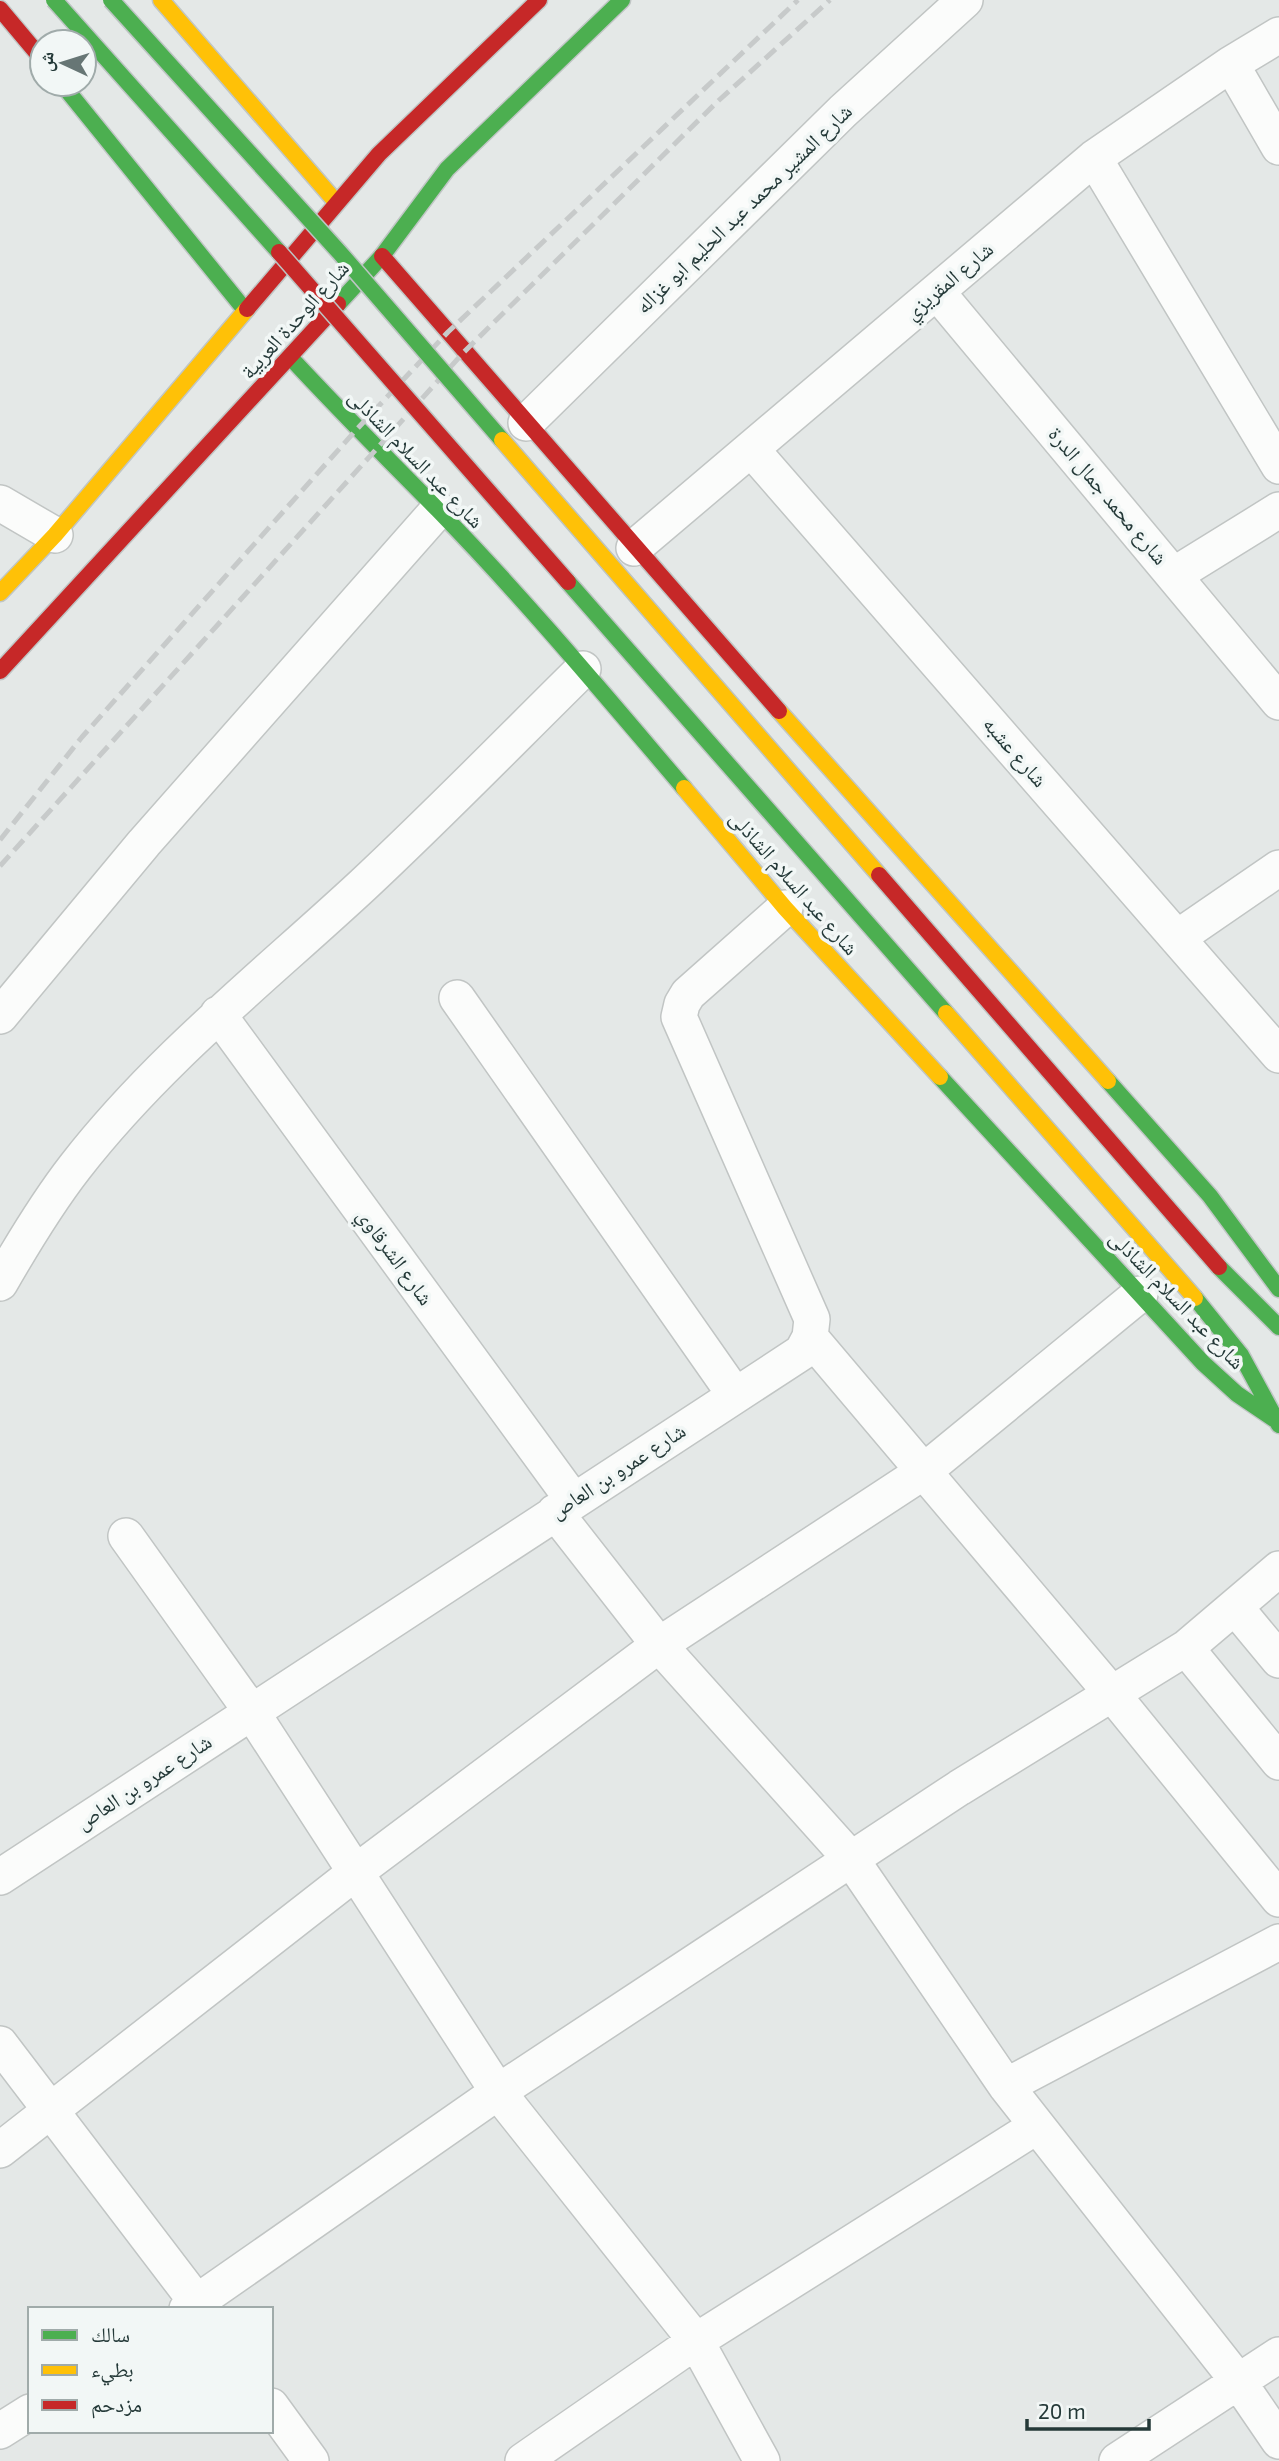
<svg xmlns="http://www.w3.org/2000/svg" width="1279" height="2461" viewBox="0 0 1279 2461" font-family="'Exo 2','Noto Naskh Arabic',sans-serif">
<rect width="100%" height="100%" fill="#e4e8e7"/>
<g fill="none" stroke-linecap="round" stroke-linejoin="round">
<!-- street casing -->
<g stroke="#c1c5c4" stroke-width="38">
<path id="street" d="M 1231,64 L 1279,147
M 1094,158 L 1279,466
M 937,292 L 1279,702
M 526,423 L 843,111 L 965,0
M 751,449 L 1279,1055
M 0,503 L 55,535
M 634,548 L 1094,158 L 1231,64 L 1279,35
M 1174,575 L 1279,510
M 1177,938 L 1279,868
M 457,998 L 735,1395
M 218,1014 L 573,1500
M 0,1016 L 144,843 L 438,510
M 0,1283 C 23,1243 47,1203 75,1167 C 158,1060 265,976 363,885 C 438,815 510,741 583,669
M 810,1337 L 1113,1695 L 1279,1899
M 555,1512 L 659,1645 L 851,1859 L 1006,2086 L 1238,2381 L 1279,2441
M 126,1536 L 251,1711 L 498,2092 L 696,2341 L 762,2461
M 1235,1607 L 1279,1660
M 1186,1648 L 1279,1762
M 0,1877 L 802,1352 L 810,1337 L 812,1319 L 679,1017 L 682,1004 L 688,994 L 785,908
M 0,2044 L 202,2309
M 1006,2086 L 1279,1942
M 0,2150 L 356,1872 L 659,1645 L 923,1472 L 1140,1294
M 187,2309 L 498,2092 L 959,1788 L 1186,1648 L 1279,1569
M 271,2406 L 311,2461
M 0,2431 L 30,2412
M 523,2461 L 696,2341 L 1037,2126
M 1117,2461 L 1279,2355"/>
</g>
<!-- fast casing -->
<g stroke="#c0c6c5" stroke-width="19">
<path id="fast" d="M 62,84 L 245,310
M 338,304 L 382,256 L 447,169 L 622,0
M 290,357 C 338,409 388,459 438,510 C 524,598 604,694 684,788
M 940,1077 L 1203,1363 L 1237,1394 L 1274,1419
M 1108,1081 L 1210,1196 L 1279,1289
M 1219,1267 L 1279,1327
M 1195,1298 L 1241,1355 L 1279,1425"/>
</g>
<!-- slow casing -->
<g stroke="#c0c6c5" stroke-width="19">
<path id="slow" d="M 161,0 L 336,202
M 0,593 L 55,535 L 247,309
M 779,711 L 1108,1081
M 684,788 L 785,908 L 940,1077"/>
</g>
<!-- jam casing -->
<g stroke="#c0c6c5" stroke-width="19">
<path id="jam" d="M 0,9 L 42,59
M 382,256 L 779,711
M 247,309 L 379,154 L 539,0
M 0,671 L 338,304"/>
</g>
<!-- street -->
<use href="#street" stroke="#fbfcfb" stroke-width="35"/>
<!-- fast -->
<use href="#fast" stroke="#4caf50" stroke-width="16"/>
<!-- slow -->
<use href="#slow" stroke="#ffc107" stroke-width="16"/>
<!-- jam -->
<use href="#jam" stroke="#c62828" stroke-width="16"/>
<!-- rail -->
<path stroke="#c7caca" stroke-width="5" stroke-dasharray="14 7" stroke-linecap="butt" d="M 0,840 L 82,737 L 357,429 L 448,332 L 798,0
M 0,866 L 464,352 L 717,102 L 830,0"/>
<!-- fast-bridge casing -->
<g stroke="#bdc4c3" stroke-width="19" stroke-linecap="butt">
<path id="fast-bridge" d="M 54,0 L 279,252
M 111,0 L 340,253 L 502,440
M 568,582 L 946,1013"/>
</g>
<!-- slow-bridge casing -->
<g stroke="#bdc4c3" stroke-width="19" stroke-linecap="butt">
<path id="slow-bridge" d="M 502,440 L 879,875
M 946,1013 L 1195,1298"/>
</g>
<!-- jam-bridge casing -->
<g stroke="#bdc4c3" stroke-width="19" stroke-linecap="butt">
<path id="jam-bridge" d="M 279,252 L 568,582
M 879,875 L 1219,1267"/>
</g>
<!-- fast-bridge -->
<use href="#fast-bridge" stroke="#4caf50" stroke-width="16"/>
<!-- slow-bridge -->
<use href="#slow-bridge" stroke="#ffc107" stroke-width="16"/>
<!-- jam-bridge -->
<use href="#jam-bridge" stroke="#c62828" stroke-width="16"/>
</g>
<g text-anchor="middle" stroke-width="7" stroke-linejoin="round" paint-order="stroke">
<!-- street labels -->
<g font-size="21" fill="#243938" stroke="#f2f7f6">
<text transform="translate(744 209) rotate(-44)" y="7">شارع المشير محمد عبد الحليم ابو غزاله</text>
<text transform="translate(949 281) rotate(-40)" y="7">شارع المقريزي</text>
<text transform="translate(295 320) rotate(-48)" y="7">شارع الوحدة العربية</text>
<text transform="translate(416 459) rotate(46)" y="7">شارع عبد السلام الشاذلى</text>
<text transform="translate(1108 496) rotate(50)" y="7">شارع محمد جمال الدرة</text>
<text transform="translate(1015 752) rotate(49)" y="7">شارع عشبه</text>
<text transform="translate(794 883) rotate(49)" y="7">شارع عبد السلام الشاذلى</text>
<text transform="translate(395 1257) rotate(54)" y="7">شارع الشرقاوي</text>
<text transform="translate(1177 1300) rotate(46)" y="7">شارع عبد السلام الشاذلى</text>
<text transform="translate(618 1471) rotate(-33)" y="7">شارع عمرو بن العاص</text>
<text transform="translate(144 1782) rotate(-33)" y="7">شارع عمرو بن العاص</text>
</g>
</g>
<!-- legend -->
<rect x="28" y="2307" width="245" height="126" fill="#f2f7f6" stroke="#a0abaa" stroke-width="2"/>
<rect x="42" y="2330" width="35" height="10" fill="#4caf50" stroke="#a0abaa" stroke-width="2"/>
<text x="91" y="2342" font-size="21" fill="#243938">سالك</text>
<rect x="42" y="2365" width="35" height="10" fill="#ffc107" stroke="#a0abaa" stroke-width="2"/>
<text x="91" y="2377" font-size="21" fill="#243938">بطيء</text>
<rect x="42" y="2400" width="35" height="10" fill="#c62828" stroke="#a0abaa" stroke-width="2"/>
<text x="91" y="2412" font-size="21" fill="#243938">مزدحم</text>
<!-- north arrow -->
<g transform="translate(63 63) rotate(274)"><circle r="33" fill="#f2f7f6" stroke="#a0abaa" stroke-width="2"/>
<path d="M0-5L12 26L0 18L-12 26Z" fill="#677675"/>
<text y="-10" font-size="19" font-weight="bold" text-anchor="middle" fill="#243938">ش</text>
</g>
<!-- scale -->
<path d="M1027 2419v10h122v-10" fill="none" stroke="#243938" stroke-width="3.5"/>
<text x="1038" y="2419" font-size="21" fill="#243938" stroke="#f2f7f6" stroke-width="5" paint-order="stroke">20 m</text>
</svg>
